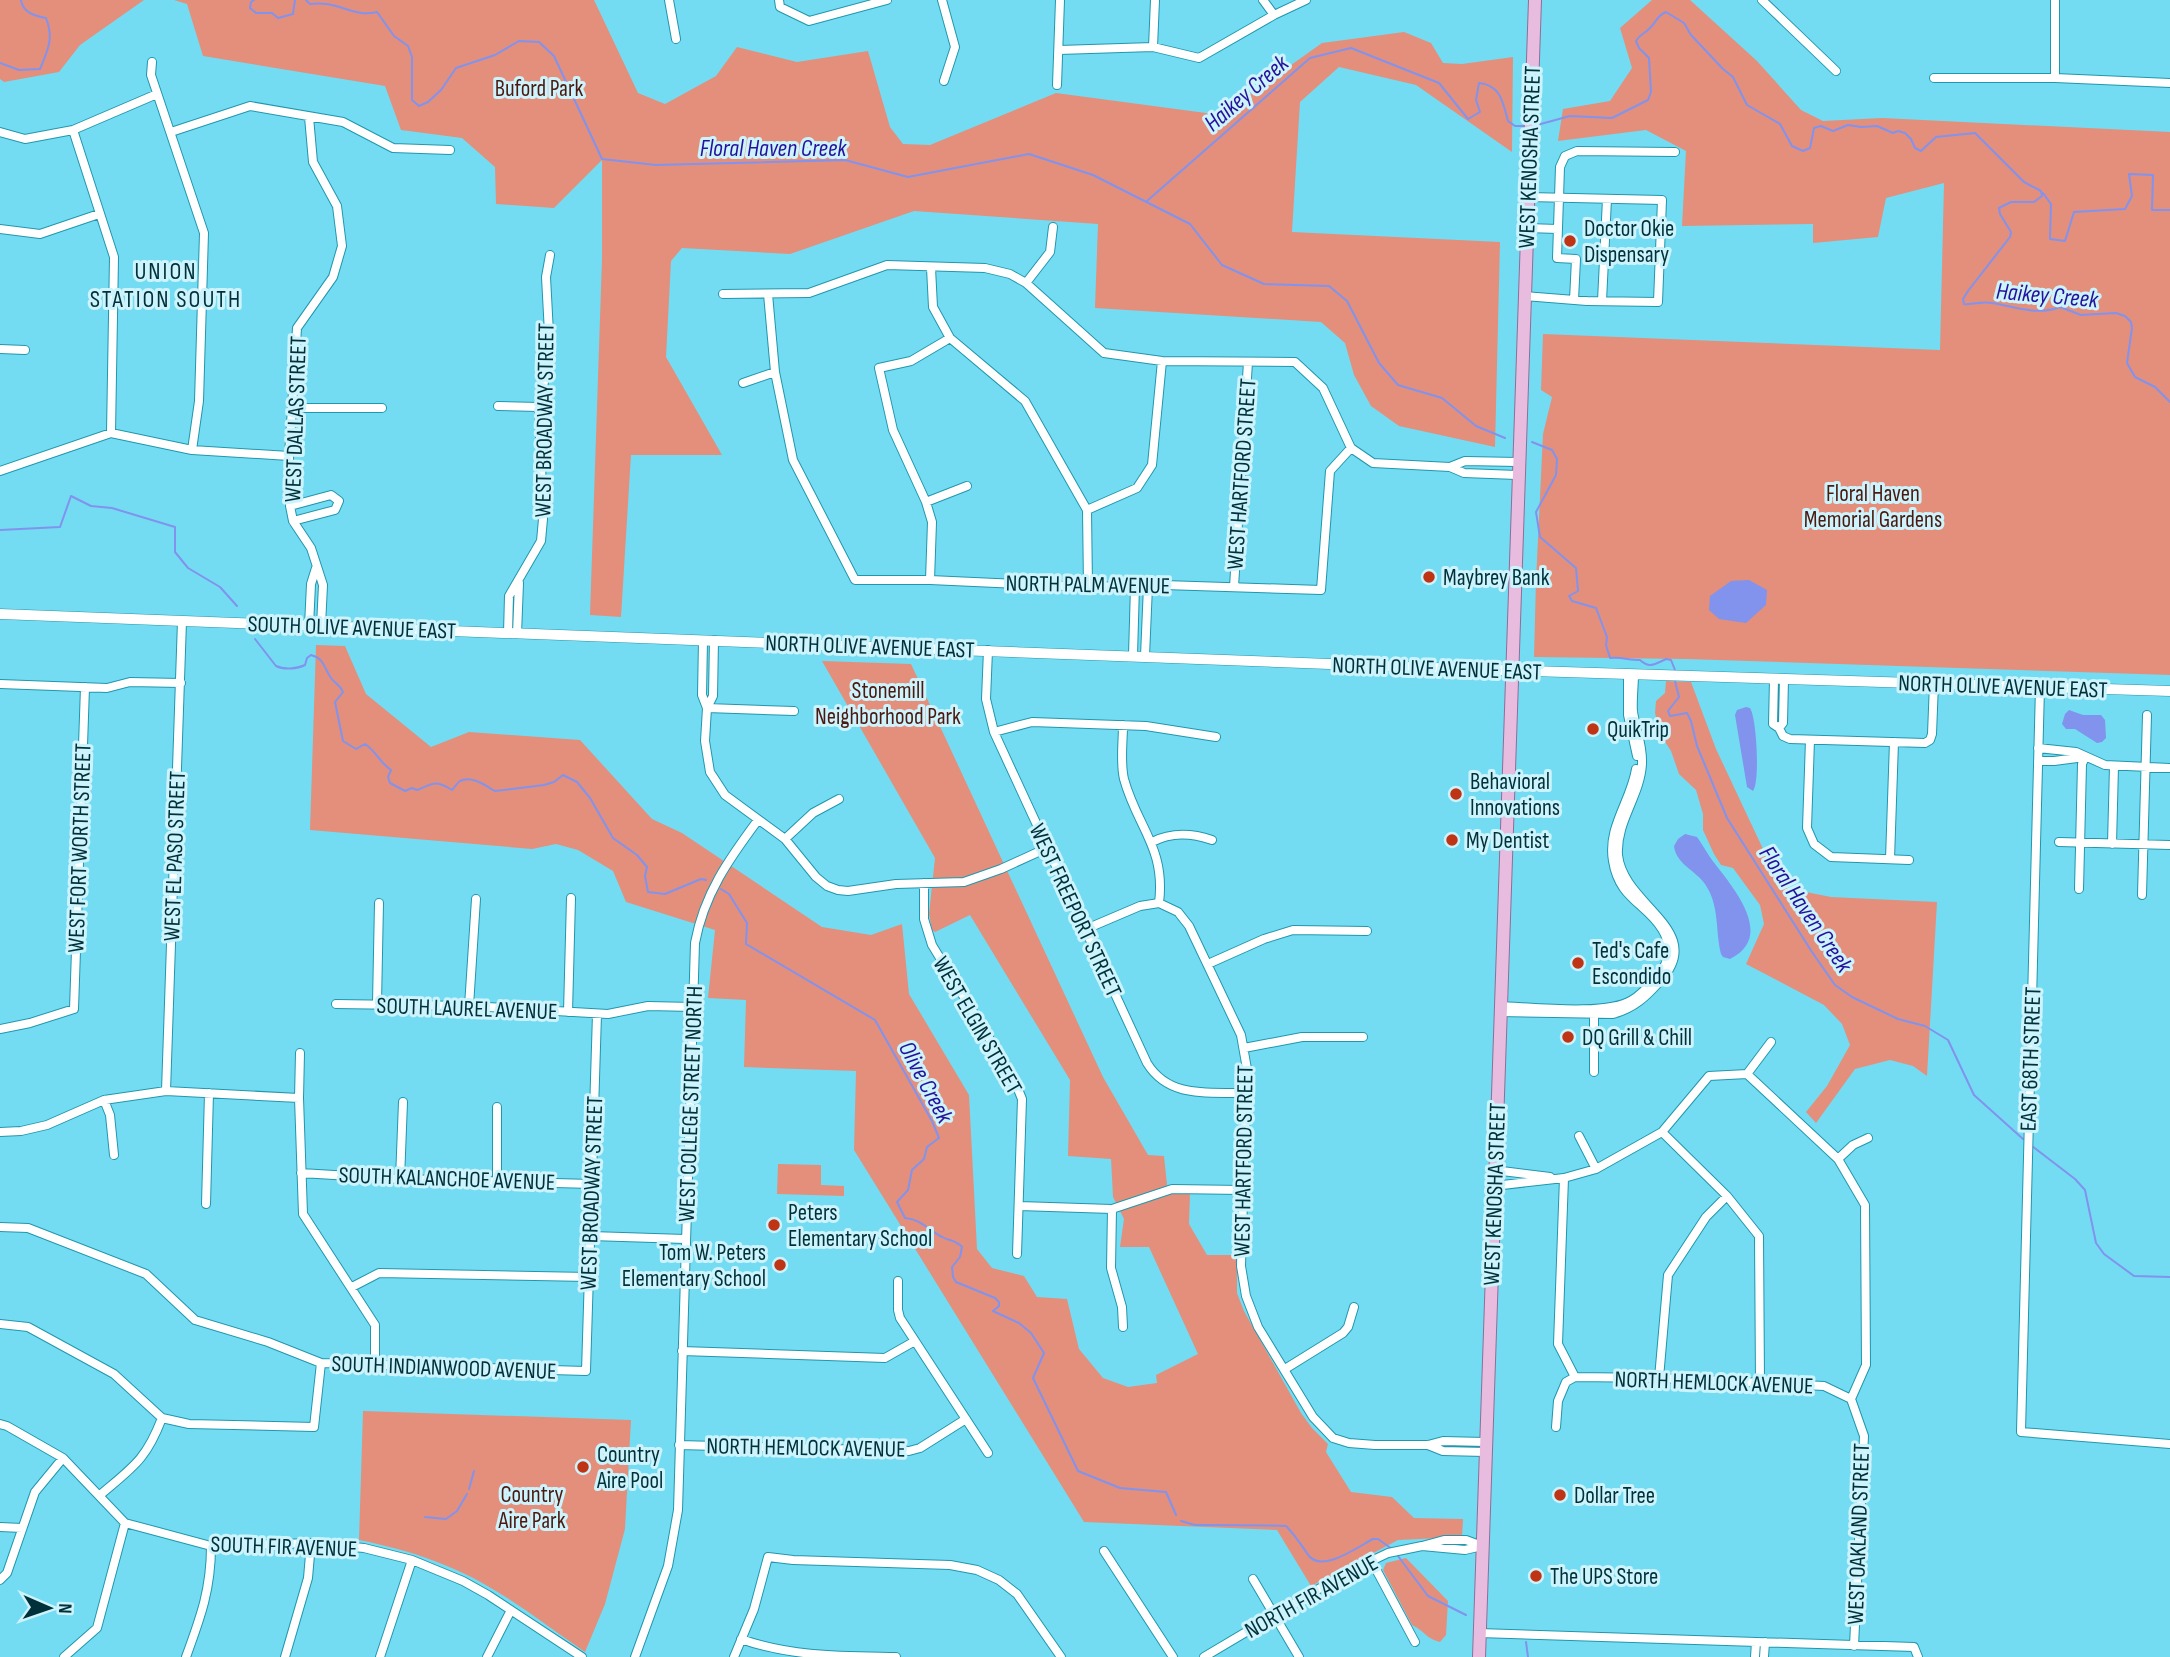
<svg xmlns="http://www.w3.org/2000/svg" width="2170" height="1657" viewBox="0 0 2170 1657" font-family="'Sofia Sans Condensed',sans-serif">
<rect width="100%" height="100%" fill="#73dcf2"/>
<!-- green -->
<path fill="#e38f7c" d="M 0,0 L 144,0 L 80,45 L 59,72 L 4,82 L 0,79 Z
M 174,0 L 594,0 L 638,93 L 665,104 L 716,76 L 737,47 L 797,62 L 868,51 L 890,127 L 903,144 L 930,145 L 1056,93 L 1221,115 L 1322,43 L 1404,32 L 1431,43 L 1443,63 L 1462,64 L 1513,57 L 1512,152 L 1416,85 L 1339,67 L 1300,102 L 1292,232 L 1500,242 L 1495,447 L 1399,426 L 1371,406 L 1354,375 L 1345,343 L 1321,322 L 1095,308 L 1098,224 L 914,211 L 790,254 L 682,248 L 671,261 L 666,357 L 722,455 L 631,455 L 621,617 L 590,615 L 602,259 L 602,160 L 554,208 L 496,204 L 495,167 L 462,138 L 401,130 L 385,86 L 203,56 L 187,4 Z
M 1652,0 L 1690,0 L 1757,61 L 1801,110 L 1823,121 L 1882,118 L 2170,132 L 2170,675 L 1686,659 L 1534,657 L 1536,581 L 1543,434 L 1552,397 L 1541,390 L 1543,334 L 1940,350 L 1944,183 L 1886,198 L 1878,237 L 1813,243 L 1813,224 L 1682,226 L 1686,151 L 1646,130 L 1558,141 L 1563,109 L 1610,101 L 1632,68 L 1620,28 Z
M 316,645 L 345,646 L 366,694 L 431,747 L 469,732 L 580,740 L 652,819 L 682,833 L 822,927 L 871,935 L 902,924 L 909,994 L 969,1095 L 977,1249 L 992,1268 L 1024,1276 L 1037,1297 L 1067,1299 L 1079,1349 L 1103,1378 L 1128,1387 L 1157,1383 L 1156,1375 L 1198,1354 L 1149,1247 L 1120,1247 L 1124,1219 L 1113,1197 L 1111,1159 L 1068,1156 L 1070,1080 L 970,915 L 935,932 L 932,930 L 929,914 L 935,858 L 822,661 L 911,664 L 1103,1077 L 1148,1155 L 1164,1156 L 1168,1194 L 1190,1193 L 1189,1224 L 1207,1255 L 1237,1255 L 1237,1293 L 1244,1311 L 1301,1413 L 1312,1428 L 1328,1444 L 1326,1452 L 1351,1492 L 1392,1497 L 1414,1518 L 1463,1519 L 1462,1537 L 1398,1540 L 1311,1586 L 1277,1530 L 1084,1522 L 854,1150 L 856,1071 L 744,1067 L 746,1000 L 708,998 L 715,930 L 626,902 L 613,871 L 578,850 L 556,844 L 532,849 L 310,830 Z
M 1666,681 L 1691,682 L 1716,749 L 1781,887 L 1831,897 L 1937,902 L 1927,1076 L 1913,1066 L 1890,1060 L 1855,1069 L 1816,1123 L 1806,1112 L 1827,1086 L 1850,1045 L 1842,1024 L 1824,1005 L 1746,964 L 1764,924 L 1760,905 L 1733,868 L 1721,865 L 1714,854 L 1703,830 L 1703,814 L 1696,790 L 1679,774 L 1671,751 L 1660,734 L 1655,713 L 1656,701 L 1665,693 Z
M 778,1164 L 821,1165 L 821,1185 L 844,1186 L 844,1196 L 777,1194 Z
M 363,1411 L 631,1420 L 625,1529 L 605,1604 L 585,1652 C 541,1622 497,1586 447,1566 C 419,1554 389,1546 359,1540 Z
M 1406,1558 L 1448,1601 L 1446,1635 L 1440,1642 C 1425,1638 1425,1631 1412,1625 L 1383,1570 L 1386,1563 Z"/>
<!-- water -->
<path fill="#8193ed" d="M 1749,580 L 1767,590 L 1766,605 L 1746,623 L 1719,619 L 1709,610 L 1710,596 L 1731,581 Z
M 1746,707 L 1750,708 C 1757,719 1760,782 1753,791 L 1747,787 L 1735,715 L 1737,710 Z
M 2069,710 L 2083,715 L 2101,715 L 2105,720 L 2106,738 L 2102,742 L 2097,743 L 2075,729 L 2066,729 L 2062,724 L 2065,714 Z
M 1685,834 L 1697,837 C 1702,844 1707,853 1712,860 C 1731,885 1777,936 1730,959 L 1723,957 L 1721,954 C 1715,930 1720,906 1705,884 C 1695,870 1676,864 1674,846 L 1678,839 Z"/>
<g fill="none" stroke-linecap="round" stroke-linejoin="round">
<!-- stream -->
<path stroke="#8193ed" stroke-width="2" d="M 254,0 L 251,2 L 250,8 L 256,13 L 272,13 L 278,18 L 293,14 L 295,0
M 306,0 L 310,4 C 338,0 352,18 377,12 L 394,36 L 408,46 L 412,57 L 412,100 L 419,106 L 428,102 L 441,90 L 456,68 L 495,55 L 519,41 L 539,42 L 554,56 L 602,159 L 656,165 L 845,160 L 908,177 L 1029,154 L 1093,175 L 1190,224 L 1222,265 L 1264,284 L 1329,286 L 1347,301 L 1379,363 L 1398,385 L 1442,398 L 1476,426 L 1505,438
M 0,63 L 19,70 L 40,69 C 48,50 54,38 46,18 C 35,16 23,13 21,0
M 1537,125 L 1570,116 L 1612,118 L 1648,100 L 1651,92 L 1649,58 L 1639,48 L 1636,41 C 1640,34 1644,34 1649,29 C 1657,22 1656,16 1666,12 L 1684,23 L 1691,35 L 1723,69 L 1733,77 L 1747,105 L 1780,124 L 1792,146 L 1803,151 L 1810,148 L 1814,128 L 1821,126 L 1833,131 L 1848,125 L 1861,127 L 1877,126 L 1893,133 L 1898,131 L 1905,133 L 1911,139 L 1915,148 L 1921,151 L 1936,137 L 1975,133 L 2024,182 L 2041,191 L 2042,196 L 2034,202 L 2011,202 L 1999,208 L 2000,214 L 2011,232 L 2010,237 L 1968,291 L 1963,299 L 1964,304 C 1973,305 1982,301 1992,303 C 2016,307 2037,316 2060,307 L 2081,315 L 2116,313 L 2125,316 L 2131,322 L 2132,328 L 2127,363 L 2135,377 L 2155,387 L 2170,402
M 2043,193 L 2051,204 L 2050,239 L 2065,241 L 2074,212 L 2125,209 L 2132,196 L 2129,174 L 2153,175 L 2152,210 L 2170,210
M 1147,201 L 1310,58 L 1351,48 L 1439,83 L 1468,119 L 1480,112 L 1476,100 L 1479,83 C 1501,85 1503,103 1508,121 L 1515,126 L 1524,126
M 1532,442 L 1552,450 L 1557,459 L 1556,475 L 1536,512 L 1540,537 L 1576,568 L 1578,591 L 1569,596 L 1572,601 L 1596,608 L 1607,637 L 1606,645 L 1610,658 C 1622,657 1629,660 1640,660 C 1650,669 1655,664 1666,659 L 1671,660 L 1675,670
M 0,530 L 60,527 L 71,496 L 91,506 L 112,508 L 175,527 L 175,552 L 188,568 L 220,587 L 237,606
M 255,639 L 276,666 C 284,670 297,669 305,665 L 307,658 L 311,655 C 324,658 324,668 331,678 C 335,684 340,684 343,692 L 335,702 L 343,741 L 356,749 L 365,744 C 376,751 379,762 391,770 L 388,777 L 390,783 L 405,791 L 412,788 L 417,790 C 434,783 436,780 452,790 C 455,787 457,783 460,781 C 472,775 486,786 495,791 L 544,785 L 554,782 L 563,775 L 577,782 L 590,798 L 613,838 L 637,855 L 647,867 L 645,876 L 648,892 L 665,894 L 701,879 L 706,880
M 1675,681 L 1679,697 L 1668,711 L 1670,716 L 1687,713 L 1691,721 L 1697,746 L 1727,818 L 1812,952 L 1835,985 L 1852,997 L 1898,1019 L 1925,1026 L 1948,1040 L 1974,1095 L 2023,1139
M 721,889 L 729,894 L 747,923 L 746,944 L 875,1020 L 932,1121 L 939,1138 L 927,1147 L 924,1159 L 912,1170 L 908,1190 L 897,1202 L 905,1218 C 921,1219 928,1230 942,1237 C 949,1241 956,1240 962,1247 L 960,1257 L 952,1267 L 953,1277 L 956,1282 L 995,1298 L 999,1302 L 999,1306 L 993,1311 L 1019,1323 L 1031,1333 L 1044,1353 L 1033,1378 L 1078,1471 L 1120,1488 L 1166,1492 L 1176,1515
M 2032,1146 L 2075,1179 L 2085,1190 L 2096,1243 L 2104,1254 L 2134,1276 L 2170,1277
M 469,1489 L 474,1471
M 425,1517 L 446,1519 L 457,1511 L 467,1494
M 1181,1521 C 1187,1522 1191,1525 1197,1525 C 1227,1525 1256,1525 1286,1526 C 1295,1535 1302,1546 1309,1556 C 1323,1573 1359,1546 1373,1539 L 1378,1539 L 1392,1549
M 1398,1556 L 1428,1596 L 1466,1615
M 1526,1642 L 1528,1657"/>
<!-- minor casing -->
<g stroke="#2197ad" stroke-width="10">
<path id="minor" d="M 669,0 L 676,39
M 779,0 L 780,7 L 809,21 L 887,0
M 942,0 L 955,47 L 944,81
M 1263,0 L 1274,15
M 1762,0 L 1836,71
M 1153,47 L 1155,0
M 1059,50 L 1153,47 L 1199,58 L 1274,15 L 1306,0
M 152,62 L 151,75 L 204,233 L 199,401 L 192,450
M 1934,78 L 2055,78 L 2170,83
M 2055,78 L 2055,0
M 1057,85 L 1060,0
M 309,117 L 313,162 L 337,206 L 342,246 L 333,277 L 297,328 L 289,456 L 290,506 L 293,521 L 311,548 L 323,585 L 321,626
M 73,130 L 114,257 L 111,433
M 0,132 L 25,139 L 73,130 L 157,94
M 171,132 L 250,106 L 343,122 L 393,148 L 450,150
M 1527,228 L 1558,229
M 0,229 L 40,234 L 99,214
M 931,268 L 933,307 L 950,338 L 1025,401 L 1087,510 L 1088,587
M 1026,283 L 1050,252 L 1053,227
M 723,294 L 809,293 L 887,265 L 985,268 L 1010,274 L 1026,283 L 1104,353 L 1162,361 L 1295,362 L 1323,388 L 1351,448 L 1373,463 L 1450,467 L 1464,473 L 1517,475
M 768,294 L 775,372 L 793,460 L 855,580 L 930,580 L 1088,587 L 1164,585 L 1321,590 L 1330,471 L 1351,448
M 1524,296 L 1587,301 L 1658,302 L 1662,200 L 1528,197
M 1574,300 L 1576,259 L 1557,258 L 1560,167 L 1565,156 L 1577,151 L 1675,152
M 1602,301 L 1607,199
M 0,349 L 25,350
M 743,383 L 775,372
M 498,406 L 539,407
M 293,408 L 382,408
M 1450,467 L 1465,461 L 1518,462
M 0,471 L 111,433 L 192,450 L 289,456
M 926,502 L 967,486
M 290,506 L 331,495 L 339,501 L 335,510 L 293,521
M 1087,510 L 1137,488 L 1152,465 L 1162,361
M 930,580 L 932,522 L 926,502 L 893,430 L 879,368 L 911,361 L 950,338
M 1234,587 L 1248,362
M 309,626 L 311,584 L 316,568
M 508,633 L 509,596 L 541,541 L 543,519 L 539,407 L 550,352 L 546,277 L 550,255
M 517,634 L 519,583
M 703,640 L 702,695 L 707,708
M 714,640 L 713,696 L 707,708 L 705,741 L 710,772 L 725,795 L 785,839 L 816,877 L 827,886 L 838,890 L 848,891 L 896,884 L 964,882 L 1001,869 L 1047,848
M 988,650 L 986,699 L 994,732 L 1147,1063 C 1169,1099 1209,1092 1246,1093
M 1133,655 L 1135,586
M 1145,656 L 1148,586
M 1628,674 L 1628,715 L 1637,756
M 1774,679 L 1773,724 L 1779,728 L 1783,723 L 1784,679
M 0,684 L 107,688 L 130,682 L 181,683
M 2040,687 L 2021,1432 L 2170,1444
M 707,708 L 794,711
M 1123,725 C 1123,742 1120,762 1124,779 C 1137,827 1166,848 1159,903 L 1178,912 L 1189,926 L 1241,1035 L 1247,1069 L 1241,1266 L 1246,1296 L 1258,1327 L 1313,1417 L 1333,1438 L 1349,1443 L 1375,1445 L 1428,1445 L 1443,1441 L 1485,1442
M 1779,728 L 1783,736 L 1790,739 L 1925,743 L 1930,740 L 1932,734 L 1934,683
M 994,732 L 1032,722 L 1146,726 L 1216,737
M 1810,740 L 1807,828 L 1814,844 L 1831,857 L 1909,860
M 2038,748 L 2076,752 L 2105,765 L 2170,768
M 2038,761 L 2054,761 L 2085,757
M 785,839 L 813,813 L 839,799
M 1152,842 C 1172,832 1191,833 1212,840
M 2059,842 L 2170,845
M 2112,844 L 2114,766
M 1890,859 L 1894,742
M 924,883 L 924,919 L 932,945 L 1013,1077 L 1022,1099 L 1017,1254
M 2079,889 L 2082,764 L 2085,757
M 2142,895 L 2147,715
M 1086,929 L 1140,906 L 1159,903
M 1208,964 L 1264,939 L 1293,930 L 1367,931
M 377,1003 L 379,903
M 336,1004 L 469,1006 L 608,1014 L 648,1006 L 693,1007
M 469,1006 L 476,899
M 1500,1006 C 1531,1007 1607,1016 1632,1000 C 1643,994 1651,983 1659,974 C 1670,962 1671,943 1662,929 C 1646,903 1619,899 1613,861 C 1607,827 1631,801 1636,769
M 568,1012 L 571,898
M 1499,1012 L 1613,1014 C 1634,1008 1646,997 1660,981 C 1708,930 1623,906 1618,855 C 1616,821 1640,797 1642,764 C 1643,745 1636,730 1633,712 C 1632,699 1634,687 1634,674
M 0,1029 L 30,1023 L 74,1009 L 85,687
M 1244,1048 L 1302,1037 L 1363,1037
M 300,1053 L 299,1098 L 303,1214 L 375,1325 L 375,1364
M 1594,1072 L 1594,1012
M 1747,1074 L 1771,1042
M 166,1091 L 182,621
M 104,1100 L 110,1115 L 114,1155
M 0,1132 L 21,1131 L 47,1125 L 104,1100 L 166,1091 L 299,1098
M 1662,1132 L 1727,1196 L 1759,1236 L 1760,1383
M 1579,1136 L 1596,1169
M 1838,1159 L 1853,1145 L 1868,1138
M 1494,1170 L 1550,1177
M 301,1173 L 400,1179 L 592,1184
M 400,1179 L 403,1102
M 497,1180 L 497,1107
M 1494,1186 L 1564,1178 L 1596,1169 L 1662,1132 L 1709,1076 L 1747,1074 L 1838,1159 L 1865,1205 L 1866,1365 L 1851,1399 L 1864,1436 L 1854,1646
M 206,1204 L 209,1093
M 1019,1206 L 1112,1209 L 1172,1189 L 1242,1190
M 1112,1209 L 1111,1268 L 1122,1307 L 1123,1327
M 0,1227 L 28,1228 L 146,1274 L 195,1320 L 268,1342 L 321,1363 L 586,1371 L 597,1014
M 591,1236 L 685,1239
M 898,1281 L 898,1310 L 900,1318 L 988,1453
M 352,1287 L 379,1273 L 589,1277
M 0,1324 L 28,1327 L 114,1374 L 162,1418 L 189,1424 L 314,1427 L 321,1363
M 682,1351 L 885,1358 L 915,1341
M 1285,1369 L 1343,1333 L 1348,1327 L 1354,1307
M 1575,1377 L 1659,1378 L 1824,1386 L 1851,1399
M 1659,1378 L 1668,1275 L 1706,1217 L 1727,1196
M 0,1424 L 7,1426 L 63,1458 L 125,1523 L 211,1546 L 311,1543 L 364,1548 L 412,1560 L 463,1581 L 488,1595 L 582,1657
M 1556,1427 L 1558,1401 L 1566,1382 L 1575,1377 L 1558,1344 L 1564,1178
M 679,1445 L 909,1451 L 920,1448 L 966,1419
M 1428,1445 L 1443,1451 L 1485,1452
M 100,1495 C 133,1467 146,1460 162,1418
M 0,1527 L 22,1528
M 1444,1540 L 1466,1540 L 1482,1546 L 1465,1550 L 1422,1546 Z
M 1104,1551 L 1173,1657
M 1371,1560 L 1415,1642
M 1253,1579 L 1299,1657
M 0,1580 L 7,1573 L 35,1492 L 63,1458
M 1479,1633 L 1914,1647 L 1918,1657
M 741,1639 C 791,1657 844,1656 896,1657
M 64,1657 L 97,1628 L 125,1523
M 186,1657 C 201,1616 211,1589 211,1546
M 285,1657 L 308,1578 L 311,1543
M 380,1657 L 412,1560
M 487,1657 L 511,1610
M 635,1657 L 668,1566 L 678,1510 L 695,943 C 704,894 729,859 758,820
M 734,1657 L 754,1609 L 768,1557 L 793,1560 L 950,1565 L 977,1570 L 999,1580 L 1017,1594 L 1061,1657
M 1204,1657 L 1344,1574 L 1388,1553 L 1422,1546
M 1755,1657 L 1756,1642
M 1764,1657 L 1765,1642"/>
</g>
<!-- tertiary casing -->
<g stroke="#2197ad" stroke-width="11">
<path id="tertiary" d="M 0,614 L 1435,668 L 2170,691"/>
</g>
<!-- primary casing -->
<g stroke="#8c6f98" stroke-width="14">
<path id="primary" d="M 1479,1657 L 1535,0"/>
</g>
<!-- minor -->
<use href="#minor" stroke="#fff" stroke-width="8"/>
<!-- tertiary -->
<use href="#tertiary" stroke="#fff" stroke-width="10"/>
<!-- primary -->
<use href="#primary" stroke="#e8bcdf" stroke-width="12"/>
</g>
<!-- markers -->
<g fill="#be3415" stroke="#cdf3fc" stroke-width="2.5">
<circle cx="1570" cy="241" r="7"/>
<circle cx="1429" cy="577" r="7"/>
<circle cx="1593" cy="729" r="7"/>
<circle cx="1456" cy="794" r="7"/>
<circle cx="1452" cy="840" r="7"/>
<circle cx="1578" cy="963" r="7"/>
<circle cx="1568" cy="1037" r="7"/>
<circle cx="774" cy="1225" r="7"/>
<circle cx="780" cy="1265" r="7"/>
<circle cx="583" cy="1467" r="7"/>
<circle cx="1560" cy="1495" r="7"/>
<circle cx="1536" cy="1576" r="7"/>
</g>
<g text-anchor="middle" stroke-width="6" stroke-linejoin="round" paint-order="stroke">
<!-- park labels -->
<g font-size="23" fill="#4b190f" stroke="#cdf3fc">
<text x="539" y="96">Buford Park</text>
<text x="1873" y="501">Floral Haven<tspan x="1873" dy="26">Memorial Gardens</tspan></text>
<text x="888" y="698">Stonemill<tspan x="888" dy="26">Neighborhood Park</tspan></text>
<text x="532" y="1502">Country<tspan x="532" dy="26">Aire Park</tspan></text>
</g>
<!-- street labels -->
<g font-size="23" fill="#00313a" stroke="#cdf3fc">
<text transform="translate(1529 157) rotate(-88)" y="8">WEST KENOSHA STREET</text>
<text transform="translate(295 419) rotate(-88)" y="8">WEST DALLAS STREET</text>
<text transform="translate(544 420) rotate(-89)" y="8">WEST BROADWAY STREET</text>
<text transform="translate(1241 474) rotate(-86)" y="8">WEST HARTFORD STREET</text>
<text transform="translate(1088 584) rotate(1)" y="8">NORTH PALM AVENUE</text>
<text transform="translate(352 627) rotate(2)" y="8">SOUTH OLIVE AVENUE EAST</text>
<text transform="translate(870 646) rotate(2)" y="8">NORTH OLIVE AVENUE EAST</text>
<text transform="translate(1437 668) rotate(2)" y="8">NORTH OLIVE AVENUE EAST</text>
<text transform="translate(2003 686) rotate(2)" y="8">NORTH OLIVE AVENUE EAST</text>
<text transform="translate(79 848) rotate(-88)" y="8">WEST FORT WORTH STREET</text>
<text transform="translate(174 856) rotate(-88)" y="8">WEST EL PASO STREET</text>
<text transform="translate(1076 910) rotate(65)" y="8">WEST FREEPORT STREET</text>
<text transform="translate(467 1008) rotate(2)" y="8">SOUTH LAUREL AVENUE</text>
<text transform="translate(978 1025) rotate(60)" y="8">WEST ELGIN STREET</text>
<text transform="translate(2030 1059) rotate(-88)" y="8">EAST 68TH STREET</text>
<text transform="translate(690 1104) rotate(-88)" y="8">WEST COLLEGE STREET NORTH</text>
<text transform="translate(1243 1161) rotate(-89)" y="8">WEST HARTFORD STREET</text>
<text transform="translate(447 1178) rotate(2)" y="8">SOUTH KALANCHOE AVENUE</text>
<text transform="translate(591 1193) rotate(-88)" y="8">WEST BROADWAY STREET</text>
<text transform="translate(1494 1194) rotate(-88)" y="8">WEST KENOSHA STREET</text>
<text transform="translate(444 1367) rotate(2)" y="8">SOUTH INDIANWOOD AVENUE</text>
<text transform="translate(1714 1382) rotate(2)" y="8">NORTH HEMLOCK AVENUE</text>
<text transform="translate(806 1447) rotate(1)" y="8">NORTH HEMLOCK AVENUE</text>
<text transform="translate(1858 1534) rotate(-88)" y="8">WEST OAKLAND STREET</text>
<text transform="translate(284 1546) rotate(2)" y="8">SOUTH FIR AVENUE</text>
<text transform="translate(1311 1596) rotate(-29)" y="8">NORTH FIR AVENUE</text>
</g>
<!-- poi labels -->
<g font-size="23" fill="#00313a" stroke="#cdf3fc" text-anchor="start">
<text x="1584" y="236">Doctor Okie<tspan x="1584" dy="26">Dispensary</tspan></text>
<text x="1443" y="585">Maybrey Bank</text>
<text x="1607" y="737">QuikTrip</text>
<text x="1470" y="789">Behavioral<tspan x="1470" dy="26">Innovations</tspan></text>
<text x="1466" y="848">My Dentist</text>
<text x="1592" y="958">Ted's Cafe<tspan x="1592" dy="26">Escondido</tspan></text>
<text x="1582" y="1045">DQ Grill &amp; Chill</text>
<text x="788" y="1220">Peters<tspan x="788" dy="26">Elementary School</tspan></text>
<text x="766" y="1260" text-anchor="end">Tom W. Peters<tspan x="766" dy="26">Elementary School</tspan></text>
<text x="597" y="1462">Country<tspan x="597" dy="26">Aire Pool</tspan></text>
<text x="1574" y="1503">Dollar Tree</text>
<text x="1550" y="1584">The UPS Store</text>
</g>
<!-- water labels -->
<g font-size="24" font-style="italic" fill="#24139a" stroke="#cdf3fc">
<text transform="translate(1246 93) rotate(-41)" y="8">Haikey Creek</text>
<text x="773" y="156">Floral Haven Creek</text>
<text transform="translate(2047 295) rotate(5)" y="8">Haikey Creek</text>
<text transform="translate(1806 909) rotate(56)" y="8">Floral Haven Creek</text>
<text transform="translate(926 1082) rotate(62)" y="8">Olive Creek</text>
</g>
<!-- neighbourhood labels -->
<g font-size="24" letter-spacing="2" fill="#00313a" stroke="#cdf3fc">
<text x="166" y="279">UNION<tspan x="166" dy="28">STATION SOUTH</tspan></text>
</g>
</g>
<!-- north arrow -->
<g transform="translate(49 1608) rotate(92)" stroke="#cdf3fc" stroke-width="5" paint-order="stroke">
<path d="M0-5L12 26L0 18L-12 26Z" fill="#00313a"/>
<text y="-10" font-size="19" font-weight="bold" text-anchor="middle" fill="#00313a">N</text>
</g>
</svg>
